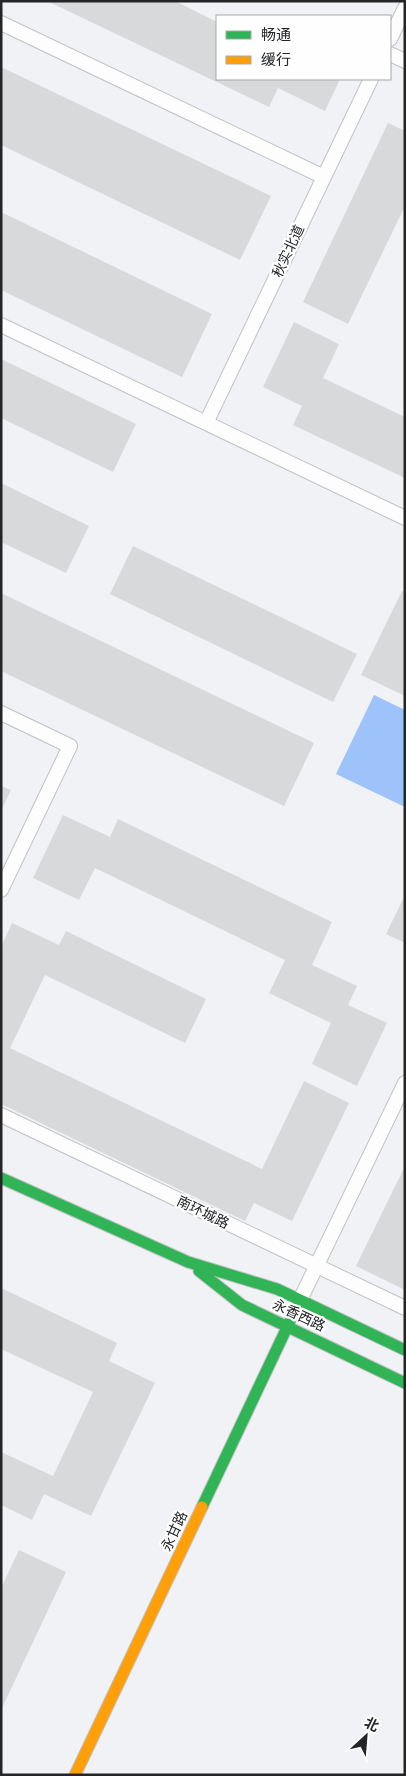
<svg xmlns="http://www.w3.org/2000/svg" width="406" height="1776" viewBox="0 0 406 1776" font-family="'PT Sans','Noto Sans SC',sans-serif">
<rect width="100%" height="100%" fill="#f0f2f5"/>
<!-- water -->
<path fill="#9ec2fa" d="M 374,695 L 405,710 L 405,807 L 336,774 Z"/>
<!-- building -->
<path fill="#d8d9da" d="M 47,1 L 175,1 L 217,22 L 217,79 L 340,79 L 325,111 L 278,88 L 269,107 Z
M 1,67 L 271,196 L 240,260 L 1,145 Z
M 388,123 L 405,131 L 405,206 L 348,324 L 303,302 Z
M 1,212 L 212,314 L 182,377 L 1,290 Z
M 294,322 L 339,344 L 323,378 L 405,417 L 405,478 L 293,425 L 302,406 L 263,387 Z
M 1,359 L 136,424 L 113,472 L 1,418 Z
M 1,483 L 89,526 L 66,573 L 1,542 Z
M 133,546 L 357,654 L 333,702 L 110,594 Z
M 402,591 L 405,592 L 405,696 L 361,675 Z
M 1,593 L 314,743 L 284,806 L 1,671 Z
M 1,786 L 11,790 L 1,811 Z
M 63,815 L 110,837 L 118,819 L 332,922 L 312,965 L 357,986 L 348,1005 L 387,1023 L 357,1086 L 312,1064 L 331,1023 L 269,993 L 285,960 L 95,868 L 79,900 L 33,878 Z
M 405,895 L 405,943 L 386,934 Z
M 12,923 L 59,945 L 66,931 L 206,999 L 185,1043 L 45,975 L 10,1048 L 262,1169 L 304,1081 L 349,1103 L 292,1221 L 254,1203 L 245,1221 L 1,1104 L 1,947 Z
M 405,1166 L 405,1290 L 356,1266 Z
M 1,1288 L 117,1343 L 109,1361 L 155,1383 L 91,1516 L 44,1494 L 32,1520 L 1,1505 L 1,1452 L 53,1476 L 93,1392 L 1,1349 Z
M 19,1550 L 66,1572 L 1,1710 L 1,1588 Z"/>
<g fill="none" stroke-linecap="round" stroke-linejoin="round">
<!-- lane casing -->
<g stroke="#c0c2c4" stroke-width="16">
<path id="lane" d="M 1,23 L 324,177
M 390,39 L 405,8
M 390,54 L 405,61
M 1,325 L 405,518
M 206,423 L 371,79
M 1,713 L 70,746 L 1,890
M 1,1115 L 405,1308
M 300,1300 L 405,1083"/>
</g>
<!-- fast casing -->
<g stroke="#c0c2c4" stroke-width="13">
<path id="fast" d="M 1,1178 L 188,1262 L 277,1289 L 405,1350
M 199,1271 L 242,1305 L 405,1383
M 202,1507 L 300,1300"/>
</g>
<!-- slow casing -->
<g stroke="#c0c2c4" stroke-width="13">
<path id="slow" d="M 75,1775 L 202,1507"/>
</g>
<!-- lane -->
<use href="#lane" stroke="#fdfdfe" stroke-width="14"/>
<!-- fast -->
<use href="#fast" stroke="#30b455" stroke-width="11"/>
<!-- slow -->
<use href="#slow" stroke="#ff9f0a" stroke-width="11"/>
</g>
<g text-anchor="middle" stroke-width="4.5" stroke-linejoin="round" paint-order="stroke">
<!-- street labels -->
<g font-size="14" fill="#232527" stroke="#fefefe">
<text transform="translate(288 251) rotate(-65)" y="5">秋实北道</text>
<text transform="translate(203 1212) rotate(26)" y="5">南环城路</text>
<text transform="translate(299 1315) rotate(25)" y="5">永香西路</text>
<text transform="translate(174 1531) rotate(-65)" y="5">永甘路</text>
</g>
</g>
<!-- border -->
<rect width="406" height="1776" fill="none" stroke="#232527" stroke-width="5"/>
<!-- legend -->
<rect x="216" y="15" width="175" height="65" fill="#fefefe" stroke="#a6a7a8"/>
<rect x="226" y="31" width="25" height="8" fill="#30b455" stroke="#a6a7a8"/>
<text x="261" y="40" font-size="15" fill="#232527">畅通</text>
<rect x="226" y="56" width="25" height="8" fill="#ff9f0a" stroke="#a6a7a8"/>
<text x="261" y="65" font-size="15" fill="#232527">缓行</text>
<!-- north arrow -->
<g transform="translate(366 1736) rotate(26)" stroke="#fefefe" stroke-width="4" paint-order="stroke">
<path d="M0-4L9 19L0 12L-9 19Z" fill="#232527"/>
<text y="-8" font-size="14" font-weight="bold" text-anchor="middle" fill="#232527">北</text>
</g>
</svg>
